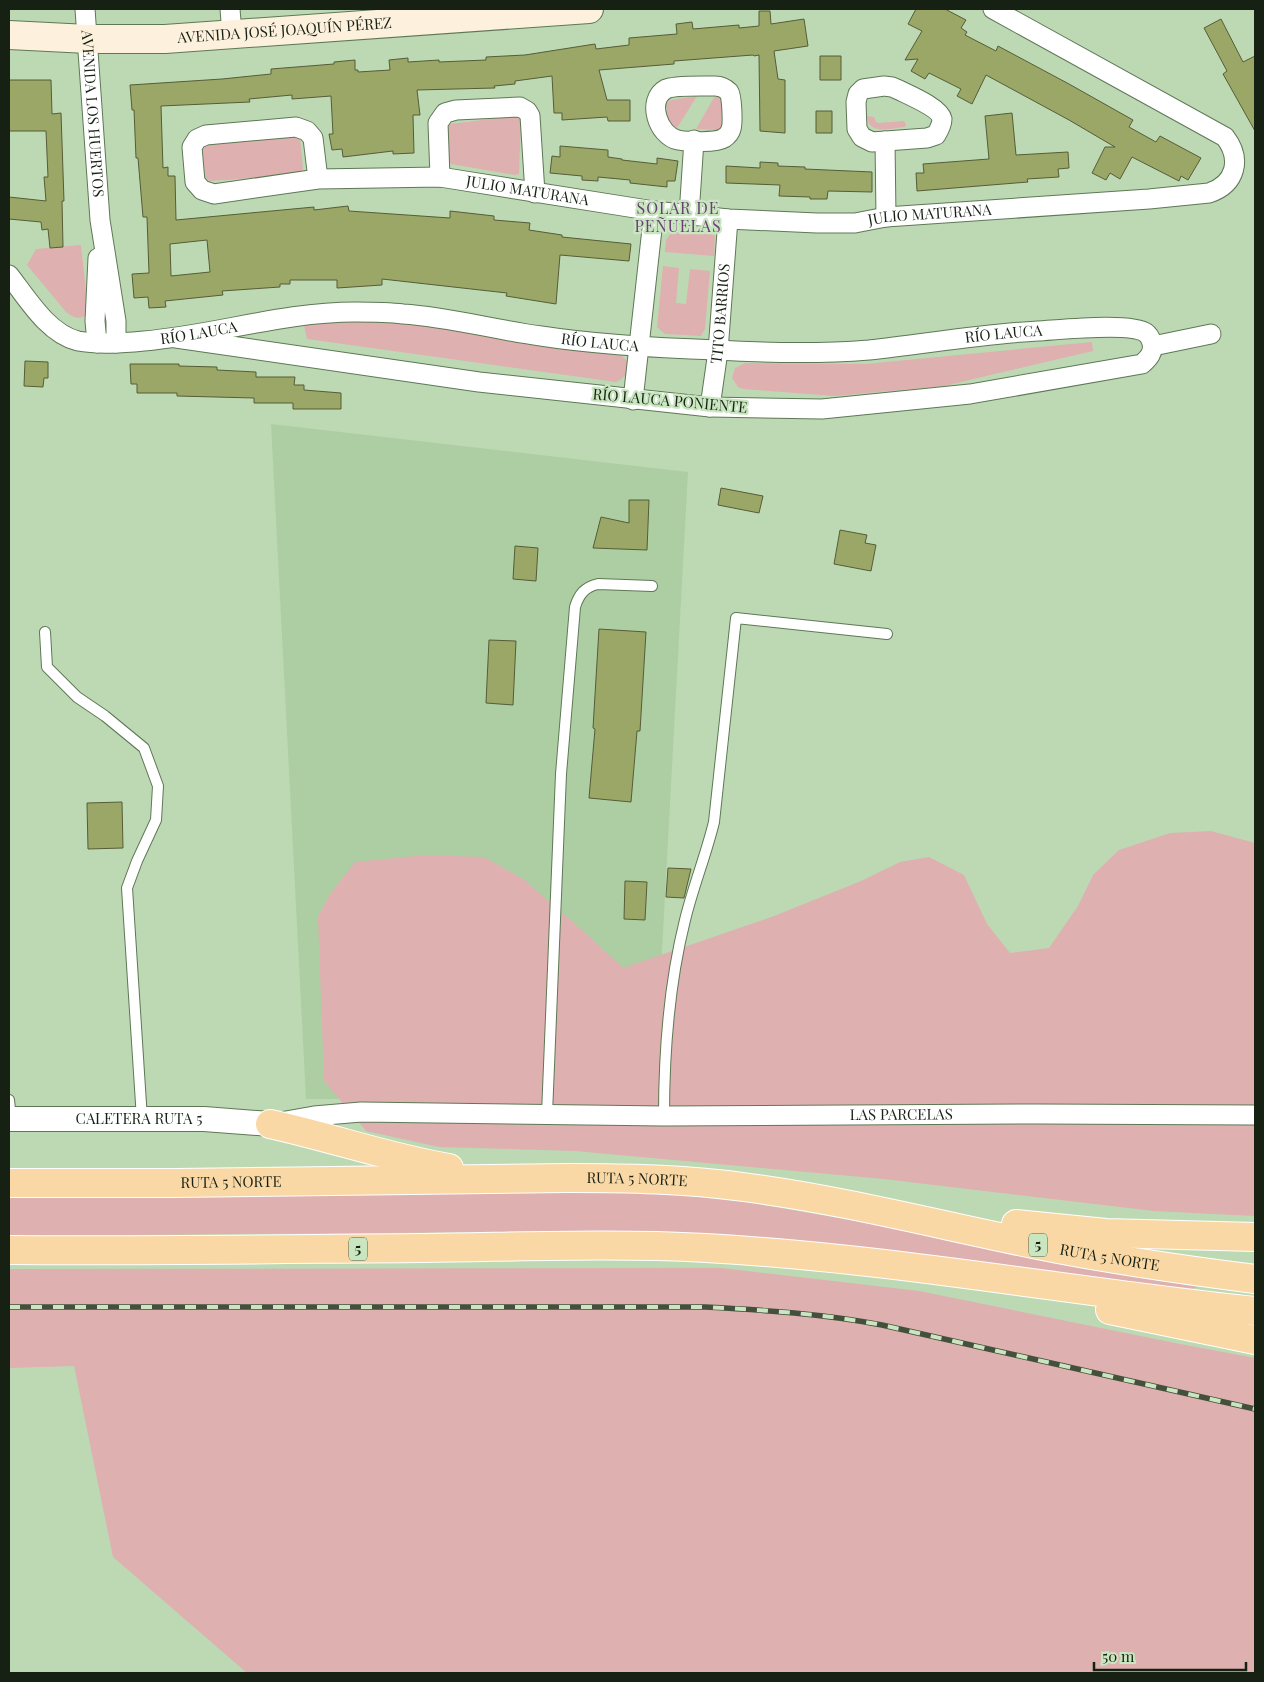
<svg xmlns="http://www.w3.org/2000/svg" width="1264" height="1682" viewBox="0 0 1264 1682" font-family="'Playfair Display',serif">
<rect width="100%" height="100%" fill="#bdd9b4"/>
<!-- built -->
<path fill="#adcea3" d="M 271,424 L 688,472 L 654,1099 L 306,1099 Z"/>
<!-- green -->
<path fill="#deb0b0" d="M 716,94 C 728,101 723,115 723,128 L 718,130 L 696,129 Z
M 697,96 L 677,128 L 669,125 L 666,122 L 667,103 L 671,100 Z
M 515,116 L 521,120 L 519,174 L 515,175 L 451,164 L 449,161 L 448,128 L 450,124 Z
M 867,116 L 874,117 L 876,122 L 878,123 L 904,121 L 906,125 L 905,127 C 890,128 869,136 867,116 Z
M 295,135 L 300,138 L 303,169 L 296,175 L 210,181 L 205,177 L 203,149 L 206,146 L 214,143 Z
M 672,232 L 708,232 L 715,236 L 714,256 L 665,252 L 666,240 Z
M 81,245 L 88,310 L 85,316 C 77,320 73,317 66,312 L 27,265 L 36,249 Z
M 663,266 L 679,268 L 676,303 L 686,304 L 690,269 L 710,271 L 705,329 L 701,336 L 665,334 L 657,327 Z
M 347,318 L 436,324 L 615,353 C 632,358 633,375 616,382 L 307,339 L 303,321 Z
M 1092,342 L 1093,351 L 944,386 L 835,396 L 743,389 L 738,387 L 732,378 L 735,368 L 745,363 L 865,364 Z
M 1211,831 L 1255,843 L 1255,1216 L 1154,1211 L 884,1179 L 575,1151 L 439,1147 L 366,1131 L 324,1081 L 318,917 L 330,894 L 355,862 L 425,855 L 484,857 L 523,879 L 582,930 L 623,968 L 774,916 L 861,881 L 900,862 L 929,857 L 964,875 L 987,924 L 1010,953 L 1049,948 L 1078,906 L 1093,875 L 1119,850 L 1170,833 Z
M 580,1192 L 680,1195 L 746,1202 L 873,1224 L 1060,1264 L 1198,1287 L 1186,1291 L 808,1242 L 689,1233 L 504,1232 L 9,1236 L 9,1196 L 307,1196 Z
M 721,1268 L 919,1291 L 1175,1343 L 1255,1358 L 1255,1673 L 247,1673 L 113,1557 L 74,1366 L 9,1368 L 9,1269 Z"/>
<!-- building -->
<path fill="#9aa767" stroke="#555d37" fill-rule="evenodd" d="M 916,9 L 945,9 L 966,20 L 961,28 L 967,32 L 965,35 L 996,51 L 998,46 L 1069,84 L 1133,120 L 1129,127 L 1156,142 L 1160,136 L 1201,158 L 1188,180 L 1181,176 L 1179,181 L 1132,157 L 1120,179 L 1110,173 L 1106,180 L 1092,173 L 1105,147 L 1115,147 L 1069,120 L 986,75 L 972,104 L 957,96 L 961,89 L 929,73 L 925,79 L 911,71 L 918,59 L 905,60 L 922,31 L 908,24 Z
M 759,11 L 770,11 L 771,24 L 804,19 L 808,46 L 774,51 L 778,79 L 785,80 L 785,133 L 760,131 L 759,55 L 754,56 L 753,55 L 674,61 L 674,64 L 599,70 L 607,100 L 630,100 L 630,121 L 608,121 L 607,117 L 562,120 L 562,113 L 554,113 L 552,76 L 515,81 L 515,84 L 494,86 L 495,88 L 417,90 L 420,115 L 413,115 L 414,153 L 393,154 L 393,151 L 343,157 L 342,149 L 332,150 L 329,134 L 333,134 L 331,96 L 292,99 L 292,95 L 249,99 L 250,102 L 161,106 L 163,168 L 168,167 L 168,176 L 175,176 L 176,220 L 314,207 L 314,210 L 348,206 L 349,211 L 450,218 L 450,211 L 494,216 L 494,220 L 530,223 L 529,230 L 562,235 L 562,237 L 631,244 L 629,261 L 560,255 L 556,304 L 506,296 L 507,293 L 382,279 L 382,285 L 337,288 L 337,280 L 290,280 L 290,284 L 280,284 L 280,287 L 222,291 L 223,295 L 165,301 L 166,307 L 149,308 L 148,297 L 134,298 L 132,274 L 149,273 L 147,217 L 143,217 L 138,158 L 136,158 L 134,110 L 132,110 L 130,85 L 222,79 L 271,74 L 271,69 L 334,64 L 334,62 L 355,60 L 355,70 L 358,70 L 358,72 L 390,70 L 389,60 L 408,58 L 408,62 L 439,60 L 439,62 L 486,60 L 486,57 L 525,55 L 595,44 L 596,49 L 629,45 L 629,38 L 677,34 L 676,24 L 692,22 L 693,29 L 739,25 L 739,28 L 759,26 ZM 207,240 L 210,272 L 171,276 L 170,244 Z
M 1221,19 L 1243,62 L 1255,56 L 1255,131 L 1223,74 L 1227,71 L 1204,28 Z
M 820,56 L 841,56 L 841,80 L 820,80 Z
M 9,80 L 51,80 L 52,114 L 61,113 L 64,201 L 62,201 L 63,247 L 50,248 L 48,229 L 42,230 L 41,222 L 9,219 L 9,197 L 46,201 L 44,177 L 48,177 L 46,131 L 9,131 Z
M 816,111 L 832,111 L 832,133 L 816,133 Z
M 1012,113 L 1016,155 L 1068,152 L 1069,168 L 1058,169 L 1059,177 L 1027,179 L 1028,182 L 917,191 L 916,173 L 924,173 L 923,164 L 989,159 L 985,116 Z
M 560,146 L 608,150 L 608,157 L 622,159 L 622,160 L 657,164 L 657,158 L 678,161 L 675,181 L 667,181 L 667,187 L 630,183 L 630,180 L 598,177 L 598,181 L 582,180 L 582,176 L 550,173 L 552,156 L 560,157 Z
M 760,162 L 778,163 L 778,166 L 805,167 L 805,169 L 872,172 L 872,192 L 828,191 L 827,199 L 810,199 L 810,197 L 779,196 L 780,185 L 726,183 L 726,166 L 760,168 Z
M 25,361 L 48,362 L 48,378 L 44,378 L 43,387 L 24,386 Z
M 130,364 L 179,364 L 179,366 L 217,367 L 217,370 L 256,372 L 256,377 L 295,377 L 294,385 L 304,385 L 304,390 L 341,393 L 341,409 L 293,409 L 293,403 L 254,403 L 254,398 L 177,396 L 177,393 L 137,393 L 137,384 L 131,384 Z
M 721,488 L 763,496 L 759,513 L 718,505 Z
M 629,500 L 649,500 L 647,550 L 593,548 L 601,517 L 629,523 Z
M 840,530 L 867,535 L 865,543 L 876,545 L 871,571 L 834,564 Z
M 515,546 L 538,548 L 536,581 L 513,579 Z
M 599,629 L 646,632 L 640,731 L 637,731 L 631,802 L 589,798 L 595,729 L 593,728 Z
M 489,640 L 516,641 L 513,705 L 486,703 Z
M 122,802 L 123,848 L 88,849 L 87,803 Z
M 668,868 L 691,869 L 684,898 L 666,897 Z
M 625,881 L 647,882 L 645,920 L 624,919 Z"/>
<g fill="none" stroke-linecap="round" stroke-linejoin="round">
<!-- service casing -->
<g stroke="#5e7856" stroke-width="12">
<path id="service" d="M 45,632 L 47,667 L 77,697 L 105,716 L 144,748 L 158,786 L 156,820 L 137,861 L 127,888 L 142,1119
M 9,1100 L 11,1119
M 547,1114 L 561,774 L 575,607 C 579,594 585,587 598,584 L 652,586
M 664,1116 C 664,1051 669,984 685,920 C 693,887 706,855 714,822 L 736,618 L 887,634"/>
</g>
<!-- minor casing -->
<g stroke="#5e7856" stroke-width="21">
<g id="minor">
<path id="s1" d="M 85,9 L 100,220 L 116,321 L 116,343"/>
<path d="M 230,9 L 232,34"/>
<path d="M 715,86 C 720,86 725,88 729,92 C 732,96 733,124 731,129 C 730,133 727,136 724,138 C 716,143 688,142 678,140 C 658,136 646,100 666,89 C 674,85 705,86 715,86 Z"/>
<path d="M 884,86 L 892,87 L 899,90 C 909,95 940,108 942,119 C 942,125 939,130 936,135 L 927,138 L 872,142 L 862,137 L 857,129 L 856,102 L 858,94 L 863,89 Z"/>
<path d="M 885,141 L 886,217"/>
<path d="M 440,177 L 438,123 L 445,113 L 456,110 L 520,107 L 527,111 L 530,116 L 535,193"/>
<path id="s2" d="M 318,179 L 313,138 L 307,131 L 296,127 L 206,135 L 197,139 L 192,147 L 195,182 L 202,190 L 214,194 L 318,179 L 440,177 L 654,211 L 728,219 L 817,223 L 855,223 L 886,217 L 1149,199 L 1209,193 C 1236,184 1242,159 1225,137 L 993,9"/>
<path d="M 689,215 L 694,140"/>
<path id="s3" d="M 9,275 C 27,298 48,334 78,341 C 99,345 123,343 144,341 C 215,335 283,312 355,312 C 371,312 387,312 403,314 C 450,317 495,330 541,336 C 599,345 658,348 717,350 C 767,353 819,354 869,350 C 925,344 981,334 1038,331 C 1058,330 1131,322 1146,333 C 1149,335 1151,340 1152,343 C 1154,352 1149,358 1142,364 L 970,394 L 822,409 L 710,407 L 479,382 L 176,338"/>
<path d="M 97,343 L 95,321 L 98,258"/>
<path d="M 1153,346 L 1211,334"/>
<path d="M 633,400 L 654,211"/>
<path id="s4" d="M 710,407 L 718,351 L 728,219"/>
<path id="s5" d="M 280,1122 L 314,1116 L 361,1112 L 664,1116 L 1039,1114 L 1255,1115"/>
</g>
</g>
<!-- tertiary casing -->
<g stroke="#5e7856" stroke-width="26">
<g id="tertiary">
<path id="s6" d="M 9,1119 L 204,1119 L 270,1124"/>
</g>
</g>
<!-- secondary casing -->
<g stroke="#5e7856" stroke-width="30">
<g id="secondary">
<path id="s7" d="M 9,35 L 88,39 L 165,39 L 589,9"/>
</g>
</g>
<!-- trunk casing -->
<g stroke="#fff" stroke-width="30">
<g id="trunk">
<path d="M 270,1124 C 330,1137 389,1158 449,1168"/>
<path id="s8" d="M 9,1183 L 176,1183 L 569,1178 C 627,1178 685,1179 743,1187 C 844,1200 943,1226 1043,1246 C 1113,1260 1184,1270 1255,1279"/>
<path d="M 1016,1224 L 1106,1233 L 1255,1237"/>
<path d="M 9,1250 C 147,1251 285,1249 423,1248 C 518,1247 612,1243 706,1248 C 890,1258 1072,1292 1255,1311"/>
<path d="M 1110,1310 L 1255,1340"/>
</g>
</g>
<!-- service -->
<use href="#service" stroke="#fff" stroke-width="10"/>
<!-- minor -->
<use href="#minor" stroke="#fff" stroke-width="19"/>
<!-- tertiary -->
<use href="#tertiary" stroke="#fff" stroke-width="24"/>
<!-- secondary -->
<use href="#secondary" stroke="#fdf1dd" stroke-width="28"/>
<!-- trunk -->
<use href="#trunk" stroke="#fad8a6" stroke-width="28"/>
<!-- rail casing -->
<g stroke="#42503c" stroke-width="5.5">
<path id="rail" d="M 9,1307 L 705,1307 C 765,1310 824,1314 882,1325 L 1255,1409"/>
</g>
<!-- rail -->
<use href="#rail" stroke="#c9e6c0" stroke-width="4" stroke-dasharray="11" stroke-linecap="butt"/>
</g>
<g text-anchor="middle" stroke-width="4.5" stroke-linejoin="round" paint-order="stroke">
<!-- shield labels -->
<g fill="#c9e6c0" stroke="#4c5c47" stroke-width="1">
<rect x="1029" y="1233.5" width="18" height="23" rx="4"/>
<rect x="349" y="1237.5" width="18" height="23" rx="4"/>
</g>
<g font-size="14" font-weight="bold" fill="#172113">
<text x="1038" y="1250">5</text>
<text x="358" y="1254">5</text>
</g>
<!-- street labels -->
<g font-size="15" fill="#172113" stroke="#c9e6c0">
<text dy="5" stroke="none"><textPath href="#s7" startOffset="276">AVENIDA JOSÉ JOAQUÍN PÉREZ</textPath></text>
<text dy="5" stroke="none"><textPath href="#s1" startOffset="105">AVENIDA LOS HUERTOS</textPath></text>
<text dy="5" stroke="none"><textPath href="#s2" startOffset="546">JULIO MATURANA</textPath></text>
<text dy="5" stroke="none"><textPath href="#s2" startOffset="951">JULIO MATURANA</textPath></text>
<text dy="5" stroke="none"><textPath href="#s4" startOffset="94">TITO BARRIOS</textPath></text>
<text dy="5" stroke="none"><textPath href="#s3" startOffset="219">RÍO LAUCA</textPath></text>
<text dy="5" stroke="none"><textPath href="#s3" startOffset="1029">RÍO LAUCA</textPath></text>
<text dy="5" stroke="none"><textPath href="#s3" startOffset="624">RÍO LAUCA</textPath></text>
<text transform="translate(670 401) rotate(5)" y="5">RÍO LAUCA PONIENTE</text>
<text dy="5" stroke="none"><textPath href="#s5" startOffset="622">LAS PARCELAS</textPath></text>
<text dy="5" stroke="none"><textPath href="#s6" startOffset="130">CALETERA RUTA 5</textPath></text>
<text dy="5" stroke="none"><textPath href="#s8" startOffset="628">RUTA 5 NORTE</textPath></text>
<text dy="5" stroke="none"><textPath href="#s8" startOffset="222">RUTA 5 NORTE</textPath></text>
<text dy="5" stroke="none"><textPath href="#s8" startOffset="1108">RUTA 5 NORTE</textPath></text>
</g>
<!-- neighbourhood labels -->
<g font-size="16" letter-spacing="1" fill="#683e74" stroke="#c9e6c0">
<text x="678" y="214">SOLAR DE<tspan x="678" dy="18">PEÑUELAS</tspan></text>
</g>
</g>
<!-- border -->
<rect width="1264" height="1682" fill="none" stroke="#172113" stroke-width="20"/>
<!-- scale -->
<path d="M1094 1662v8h152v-8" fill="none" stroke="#172113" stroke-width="2.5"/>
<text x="1102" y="1662" font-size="15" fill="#172113" stroke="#c9e6c0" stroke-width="4" paint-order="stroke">50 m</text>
</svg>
